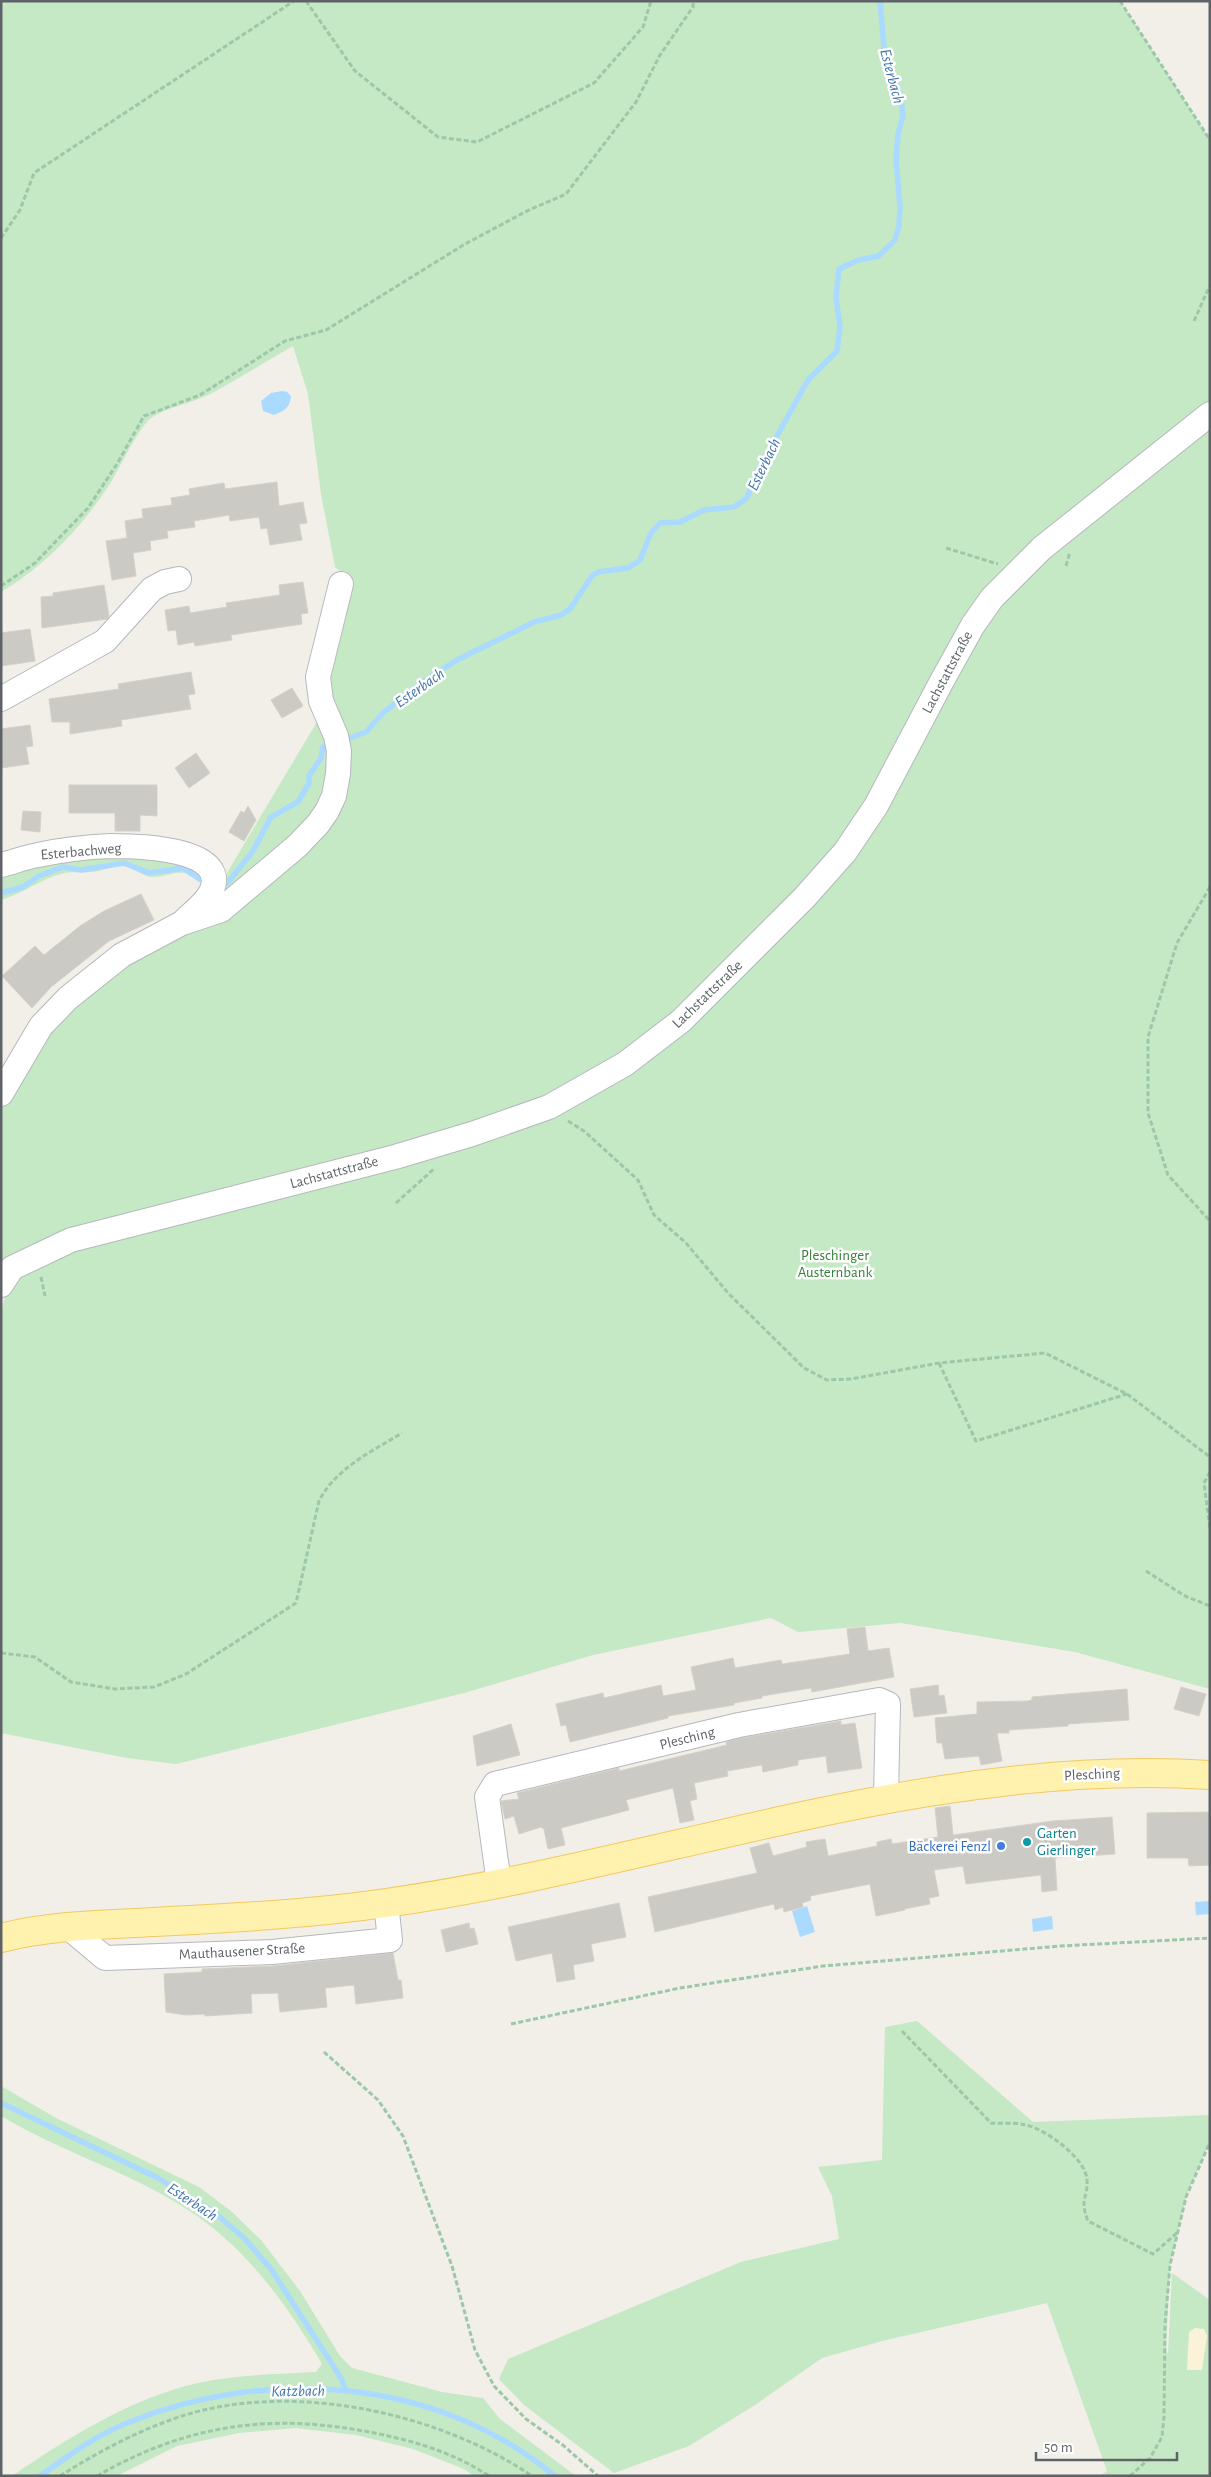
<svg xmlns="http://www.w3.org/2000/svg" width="1211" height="2477" viewBox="0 0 1211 2477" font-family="'Alegreya Sans',sans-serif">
<rect width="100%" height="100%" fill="#f1efe8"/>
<!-- green -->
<path fill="#c5e8c5" d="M 1,1 L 1120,1 L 1210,140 L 1210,403 L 1012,568 L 837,853 L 744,951 L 616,1062 L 513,1111 L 1,1273 L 1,1107 L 36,1047 L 57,1018 L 224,878 L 327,705 L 322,670 L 344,574 L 335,567 L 321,494 L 308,394 L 293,346 C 265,362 237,380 208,395 C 190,404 167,407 151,418 C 139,427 120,467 111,482 C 84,525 45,566 1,592 Z
M 1210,422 L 1210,1689 L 1075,1652 L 901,1623 L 798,1632 L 771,1618 L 593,1655 L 464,1693 L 176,1764 L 127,1758 L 1,1733 L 1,1314 C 7,1283 15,1274 42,1259 L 537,1118 L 800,916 L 1010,589 Z
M 140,852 L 205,871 L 203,884 C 181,864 177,876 153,877 C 141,877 134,866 121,866 C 111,866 102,871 91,872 C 81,873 71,871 61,874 C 43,878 22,894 1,900 L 1,872 L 38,861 Z
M 917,2021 L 1033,2122 L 1210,2115 L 1210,2142 L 1187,2194 L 1170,2265 L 1166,2350 L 1168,2354 L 1172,2273 L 1210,2300 L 1210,2476 L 1100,2476 L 1107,2471 L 1047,2303 L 882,2341 L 822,2358 L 755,2405 L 689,2446 L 614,2473 L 524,2405 L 499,2379 L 508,2359 L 741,2262 L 839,2239 L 832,2196 L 818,2167 L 882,2160 L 885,2027 Z
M 1,2086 L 56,2118 L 199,2187 L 231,2211 L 261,2240 L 300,2291 L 340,2356 L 352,2368 L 442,2392 L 483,2398 L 500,2419 L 576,2476 L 474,2476 L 464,2469 L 413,2449 L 356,2435 L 295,2428 L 239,2433 L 177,2446 L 117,2476 L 12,2476 C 68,2438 131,2398 198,2383 C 236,2375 277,2374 316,2372 L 322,2364 C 288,2306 246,2247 188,2210 C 130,2172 61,2152 1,2116 Z"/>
<!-- sand -->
<path fill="#fbf3d9" d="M 1195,2328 L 1204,2329 L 1207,2336 L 1202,2370 L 1187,2370 L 1189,2332 Z"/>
<!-- water -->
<path fill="#aadaff" d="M 282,391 L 287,392 L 291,396 C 290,408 284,411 274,415 L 263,411 L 261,401 L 271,393 Z
M 1210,1901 L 1210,1914 L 1196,1915 L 1195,1902 Z
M 807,1906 L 815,1932 L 800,1937 L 792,1911 Z
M 1052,1916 L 1053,1929 L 1033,1932 L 1032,1919 Z"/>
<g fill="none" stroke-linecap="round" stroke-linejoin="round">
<!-- stream -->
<path stroke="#aadaff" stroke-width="5.5" d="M 347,739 L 366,732 L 384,712 L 427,679 L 457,660 L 534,622 L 561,615 L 570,609 L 592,576 L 598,572 L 628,568 L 640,560 L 651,533 L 660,523 L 680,522 L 704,510 L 734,507 L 747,498 L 756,474 L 804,387 L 809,379 L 837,351 L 840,327 L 836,297 L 839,269 L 858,260 L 879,256 L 895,240 L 899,226 L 900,207 L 896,159 L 898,134 L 903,116 L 901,98 L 884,48 L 880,1
M 224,885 L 229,881 L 253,851 L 271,817 L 298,802 L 309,783 L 309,776 L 321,758 L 323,747 L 328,745
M 1,893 L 23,887 L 39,876 L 63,867 L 81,870 L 124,863 L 149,873 L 183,868 L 204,882
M 1,2103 L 158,2178 L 215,2213 L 244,2238 L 271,2269 L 341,2378 L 345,2389
M 40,2476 C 68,2456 95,2436 127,2423 C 267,2366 436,2377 555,2476"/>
</g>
<!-- building -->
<path fill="#cccac5" stroke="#d6d1c6" d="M 277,482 L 279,506 L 303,502 L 307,523 L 299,524 L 302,540 L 270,545 L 267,528 L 261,529 L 259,517 L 230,521 L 229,515 L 194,521 L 195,527 L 167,531 L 168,538 L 150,541 L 151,550 L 133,553 L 136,576 L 112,580 L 106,541 L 127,538 L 125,521 L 143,518 L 142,509 L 172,505 L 171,498 L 190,495 L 189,489 L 200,487 L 224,483 L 225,489 Z
M 303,582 L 308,613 L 301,614 L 302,624 L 231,635 L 232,640 L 195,646 L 194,642 L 178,645 L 176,630 L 168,631 L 165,610 L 189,606 L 190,613 L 227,607 L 226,603 L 280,595 L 279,585 Z
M 104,585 L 109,616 L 107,619 L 42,628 L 41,597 L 53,596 L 53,593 Z
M 30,629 L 35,661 L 1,666 L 1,633 Z
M 191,672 L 195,694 L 188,695 L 191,709 L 121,720 L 122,726 L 70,734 L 70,722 L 52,722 L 49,699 L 119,689 L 118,684 Z
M 292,688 L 303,706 L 282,718 L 271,700 Z
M 30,725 L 33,746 L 26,747 L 29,764 L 1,768 L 1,729 Z
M 196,753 L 210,773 L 189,788 L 175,768 Z
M 69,785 L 157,785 L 157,816 L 140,815 L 140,831 L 115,831 L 115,813 L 69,813 Z
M 248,806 L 256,820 L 244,841 L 229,832 L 241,811 L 244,813 Z
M 23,811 L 41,812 L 40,832 L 21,830 Z
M 141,894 L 154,920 L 109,941 L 51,987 L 32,1008 L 2,976 L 35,946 L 44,955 L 80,926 L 104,911 Z
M 865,1627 L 868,1651 L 889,1648 L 894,1677 L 812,1692 L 811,1688 L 762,1696 L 762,1698 L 734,1703 L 734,1705 L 668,1716 L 668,1718 L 570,1742 L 566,1725 L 561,1726 L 556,1704 L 603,1693 L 604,1698 L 661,1685 L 663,1696 L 696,1690 L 691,1667 L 733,1658 L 735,1668 L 781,1660 L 782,1664 L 850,1654 L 847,1629 Z
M 938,1685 L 939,1696 L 944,1695 L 947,1713 L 914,1717 L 910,1689 Z
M 1181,1687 L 1206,1694 L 1199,1716 L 1174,1709 Z
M 1127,1689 L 1129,1720 L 1068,1724 L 1068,1726 L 1009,1730 L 1009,1733 L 997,1733 L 1002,1761 L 981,1765 L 979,1756 L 945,1759 L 942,1743 L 937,1743 L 935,1718 L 977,1714 L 977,1702 L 1028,1701 L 1032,1700 L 1032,1697 Z
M 841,1721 L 841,1725 L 855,1723 L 862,1768 L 828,1773 L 826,1756 L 798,1760 L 798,1765 L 763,1772 L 762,1765 L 727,1771 L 728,1776 L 694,1783 L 697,1799 L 690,1801 L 694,1820 L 680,1823 L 673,1788 L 626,1800 L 629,1810 L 561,1828 L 565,1845 L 548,1849 L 544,1829 L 541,1827 L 519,1834 L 514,1816 L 505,1819 L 501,1801 L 519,1799 L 517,1793 L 619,1768 L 619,1771 L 727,1745 L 726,1742 L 742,1738 Z
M 511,1724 L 520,1755 L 477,1766 L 473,1736 Z
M 950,1806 L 953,1835 L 1053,1821 L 1112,1817 L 1115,1854 L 1055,1858 L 1057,1890 L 1042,1892 L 1041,1875 L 966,1884 L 963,1866 L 934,1870 L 939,1896 L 929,1898 L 930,1904 L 904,1909 L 905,1910 L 876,1916 L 870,1884 L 810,1896 L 811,1900 L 802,1903 L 803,1907 L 784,1912 L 783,1907 L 775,1910 L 774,1904 L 655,1932 L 648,1897 L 757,1873 L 750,1848 L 769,1843 L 773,1856 L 807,1847 L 806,1842 L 825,1839 L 828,1856 L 877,1846 L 877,1842 L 891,1839 L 892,1844 L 938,1837 L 935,1808 Z
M 1210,1812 L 1210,1865 L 1189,1866 L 1188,1858 L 1147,1858 L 1147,1813 Z
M 619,1903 L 626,1937 L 591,1944 L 594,1961 L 573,1965 L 575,1979 L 557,1982 L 552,1953 L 516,1961 L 508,1927 Z
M 469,1923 L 470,1929 L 474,1928 L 478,1944 L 446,1952 L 441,1930 Z
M 393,1953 L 398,1980 L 401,1980 L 403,1998 L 356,2004 L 354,1985 L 325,1988 L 327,2007 L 280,2012 L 278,1993 L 251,1994 L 252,2013 L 205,2016 L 205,2014 L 186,2015 L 166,2012 L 164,1974 L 202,1972 L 202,1969 L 273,1966 Z"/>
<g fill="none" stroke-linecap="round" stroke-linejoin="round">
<!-- minor casing -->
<g stroke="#b5b8bc" stroke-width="26">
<path id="minor" d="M 1,699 L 105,641 L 152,589 L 165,582 L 179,579
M 1,865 C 13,862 26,857 38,855 C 61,850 86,847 110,846 C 135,846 232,847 211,892 C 206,903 193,912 185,920
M 1,1094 L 41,1026 L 68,998 L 122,955 L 182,923 L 221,910 L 297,846 L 318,824 L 327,811 L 334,796 L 338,774 L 339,751 L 336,736 L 321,701 L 318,677 L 341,584
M 1,1285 L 12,1268 L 71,1240 L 395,1157 L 472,1134 L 549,1107 L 625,1064 L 681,1021 L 805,897 L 845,852 L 876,806 L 943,679 L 973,625 L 992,598 L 1042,548 L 1210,414
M 499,1883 L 487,1797 L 495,1784 L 739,1725 L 879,1700 L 888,1704 L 886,1798
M 68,1927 L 105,1958 L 272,1952 L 390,1940 L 386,1903"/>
</g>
<!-- major casing -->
<g stroke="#f2c960" stroke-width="30">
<path id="major" d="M 1,1938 C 51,1925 103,1925 154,1922 C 232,1918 309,1914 386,1903 C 662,1864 927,1757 1210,1775"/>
</g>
<!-- path -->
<path stroke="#9cc7a9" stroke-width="3" stroke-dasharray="5 2.5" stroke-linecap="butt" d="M 306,1 L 355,71 L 438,137 L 477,142 L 594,83 L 643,27 L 651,1
M 1120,1 L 1210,140
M 1,238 L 20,210 L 34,173 L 294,1
M 1194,321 L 1210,285
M 946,548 L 998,564
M 1066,566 L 1070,552
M 1,586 L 35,563 L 88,508 L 117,464 L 144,416 L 200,395 L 285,341 L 326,330 L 465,244 L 527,211 L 566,194 L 636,102 L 660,55 L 693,7 L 693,1
M 1210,887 L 1177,943 L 1148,1037 L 1148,1113 L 1168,1175 L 1210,1221
M 568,1121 L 584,1131 L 638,1180 L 654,1215 L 686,1243 L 728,1293 L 804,1368 L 827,1380 L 851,1379 L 939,1363 L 1045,1353 L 1127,1394 L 1210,1457
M 396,1203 L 435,1168
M 41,1277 L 45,1296
M 939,1363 L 976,1441 L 1127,1394
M 1210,1472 L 1204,1483 L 1210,1529
M 1146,1571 L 1185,1596 L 1210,1606
M 1,1653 L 35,1657 L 71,1682 L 115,1689 L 154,1687 L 186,1674 L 296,1603 L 319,1501 C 336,1468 371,1452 402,1433
M 511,2024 L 680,1988 L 823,1966 L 1061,1946 L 1210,1938
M 902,2031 L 991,2123 C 1002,2124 1015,2122 1026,2125 C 1045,2129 1086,2158 1087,2180 C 1088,2199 1079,2198 1088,2221 L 1153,2254 L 1178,2232
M 324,2052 L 378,2100 L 403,2136 L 452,2266 L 475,2350 L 494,2386 L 526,2419 L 564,2446 L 598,2476
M 60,2476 C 98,2452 137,2431 179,2417 C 290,2380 438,2412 532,2476
M 97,2476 C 189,2423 275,2412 379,2434 C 418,2442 456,2454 489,2476
M 1130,2476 L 1150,2458 L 1162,2437 L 1164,2417 L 1165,2325 L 1170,2265 L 1186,2197 L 1210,2142"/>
<!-- minor -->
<use href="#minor" stroke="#fff" stroke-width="24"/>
<!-- major -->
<use href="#major" stroke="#fff2af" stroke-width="28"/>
</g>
<!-- markers -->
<circle fill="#0f9aa8" stroke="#fff" stroke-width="2" cx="1027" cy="1842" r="5"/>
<circle fill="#3f7fe0" stroke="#fff" stroke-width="2" cx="1001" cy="1846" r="5"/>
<g text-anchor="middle" stroke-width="5" stroke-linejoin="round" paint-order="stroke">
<!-- street labels -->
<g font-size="15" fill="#5f6368" stroke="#fff">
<text transform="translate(947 672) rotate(-62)" y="5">Lachstattstraße</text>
<text transform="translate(81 851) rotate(-5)" y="5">Esterbachweg</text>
<text transform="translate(707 994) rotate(-44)" y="5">Lachstattstraße</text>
<text transform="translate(334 1172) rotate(-15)" y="5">Lachstattstraße</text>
<text transform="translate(687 1738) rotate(-14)" y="5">Plesching</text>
<text transform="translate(1092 1774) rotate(-3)" y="5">Plesching</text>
<text transform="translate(242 1951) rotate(-3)" y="5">Mauthausener Straße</text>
</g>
<!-- park labels -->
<g font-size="15" fill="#348238" stroke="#fff">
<text x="835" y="1260">Pleschinger<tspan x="835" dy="17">Austernbank</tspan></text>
</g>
<!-- culture labels -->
<g font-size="15" fill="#0d838f" stroke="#fff" text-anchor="start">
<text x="1037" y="1838">Garten<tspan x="1037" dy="17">Gierlinger</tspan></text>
</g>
<!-- shop labels -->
<g font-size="15" fill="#366cbe" stroke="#fff" text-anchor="end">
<text x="991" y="1851">Bäckerei Fenzl</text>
</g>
<!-- water labels -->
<g font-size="16" font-style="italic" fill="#4174aa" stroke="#fff">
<text transform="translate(893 76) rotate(75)" y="6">Esterbach</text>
<text transform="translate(763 464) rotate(-64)" y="6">Esterbach</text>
<text transform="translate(419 687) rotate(-35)" y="6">Esterbach</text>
<text transform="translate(193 2201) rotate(33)" y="6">Esterbach</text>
<text transform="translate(298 2390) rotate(-1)" y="6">Katzbach</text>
</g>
</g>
<!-- border -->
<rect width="1211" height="2477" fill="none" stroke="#5f6368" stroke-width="5"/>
<!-- scale -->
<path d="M1036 2452v8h141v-8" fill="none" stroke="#5f6368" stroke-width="2.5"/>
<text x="1044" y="2452" font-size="15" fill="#5f6368" stroke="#ffffff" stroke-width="4" paint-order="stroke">50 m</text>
</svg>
